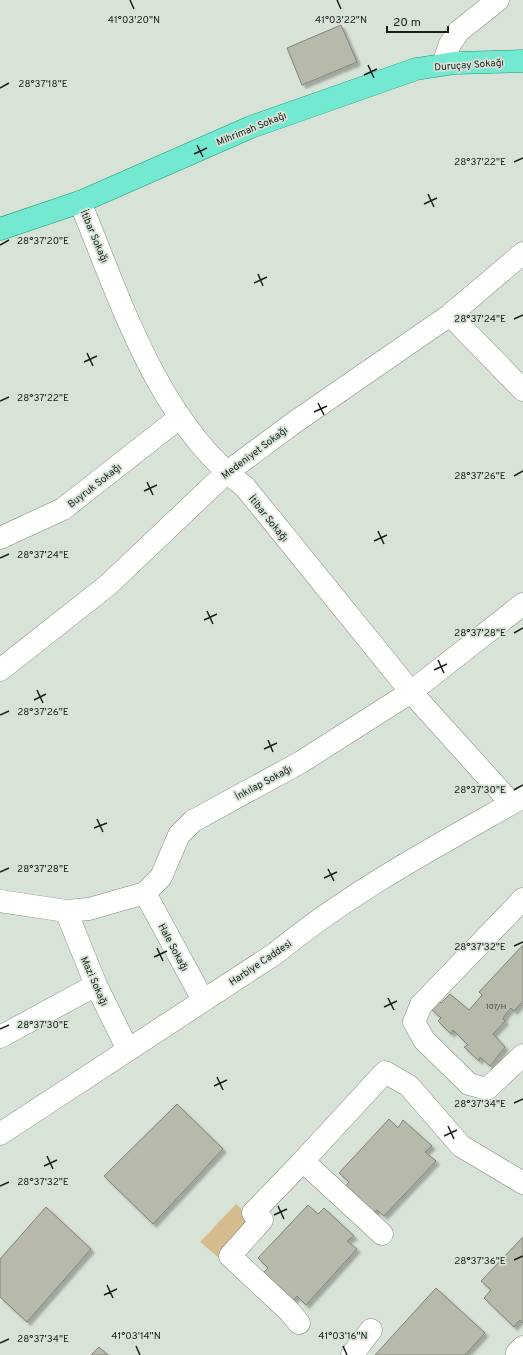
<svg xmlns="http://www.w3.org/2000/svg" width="523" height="1355" viewBox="0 0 523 1355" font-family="Overpass,sans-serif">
<defs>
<filter id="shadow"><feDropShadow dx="3.5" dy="3.5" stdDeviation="1" flood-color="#0004"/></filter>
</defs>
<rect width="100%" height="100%" fill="#d8e3d7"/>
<!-- green -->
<path fill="#d6bb8f" d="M 236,1204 L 252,1219 L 219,1258 L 200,1242 Z"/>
<!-- building -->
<path fill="#b7b9ab" stroke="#818375" filter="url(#shadow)" d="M 341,25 L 357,62 L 302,85 L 287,48 Z
M 523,945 L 523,1001 L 514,1011 L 511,1008 L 505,1015 L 503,1019 L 505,1021 L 493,1034 L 505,1047 L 490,1066 L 480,1057 L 479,1061 L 464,1047 L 468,1045 L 453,1030 L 451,1034 L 438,1021 L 441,1018 L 431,1009 L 439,1001 L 441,1003 L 450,994 L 469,1010 L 482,995 L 479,992 Z
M 177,1104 L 223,1149 L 153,1224 L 104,1176 Z
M 389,1119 L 398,1128 L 403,1120 L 432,1146 L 425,1152 L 436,1161 L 384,1216 L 377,1210 L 370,1215 L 343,1189 L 349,1182 L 339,1173 Z
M 308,1205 L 318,1214 L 324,1208 L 354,1236 L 347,1241 L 357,1249 L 306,1305 L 297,1296 L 291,1303 L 262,1274 L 268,1268 L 258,1258 Z
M 46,1207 L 91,1249 L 27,1322 L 0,1297 L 0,1259 Z
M 523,1237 L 523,1323 L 520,1320 L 514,1327 L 484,1298 L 491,1290 L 481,1281 Z
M 436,1288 L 485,1333 L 465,1355 L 375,1355 Z
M 99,1347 L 108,1355 L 91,1355 Z"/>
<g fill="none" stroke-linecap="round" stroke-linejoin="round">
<!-- minor casing -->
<g stroke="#838c81" stroke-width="23">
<path id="minor" d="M 443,64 L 450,44 L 459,31 L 498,0
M 80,202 C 120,299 158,422 245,487 L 411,692 L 511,803
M 450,315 L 523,390
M 0,538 L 63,509 L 179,418
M 0,670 L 108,585 L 226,473 L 295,422 L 450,315 L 523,253
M 145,893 L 203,1000
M 523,899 L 421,1005 L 414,1022 L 424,1040 L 469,1084 L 487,1089 L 523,1055
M 0,901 L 66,911 L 89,909 L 145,893 L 161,877 L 179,835 L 193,821 L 301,762 L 411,692 L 523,604
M 66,911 L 96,985 L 128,1050
M 0,1037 L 96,985
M 0,1134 L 276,953 C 351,891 439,845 523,797
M 303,1161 L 385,1072 L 409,1086 L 461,1146 L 523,1183
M 299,1323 L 290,1312 L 230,1256 L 262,1220 L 253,1213 L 303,1161 L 382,1234
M 517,1353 L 523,1347
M 352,1355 L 371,1330"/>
</g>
<!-- major casing -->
<g stroke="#19997e" stroke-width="23">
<path id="major" d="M 0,229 L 80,202 L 251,127 L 416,69 L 455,63 L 523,61"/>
</g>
<!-- minor -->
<use href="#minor" stroke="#fff" stroke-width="22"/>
<!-- major -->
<use href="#major" stroke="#74e9d1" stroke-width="22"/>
</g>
<!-- ticks -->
<path fill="none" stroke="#1b1f1b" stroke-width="1.5" d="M 130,0 L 134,9M 337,0 L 341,9M 368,65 L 374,78M 364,75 L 377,69M 0,88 L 9,83M 197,145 L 203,157M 194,154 L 207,148M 514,162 L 523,158M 428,194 L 434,207M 424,204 L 437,198M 0,245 L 9,240M 258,274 L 263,286M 254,283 L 267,277M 514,319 L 523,315M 87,353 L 93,366M 84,362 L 97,356M 0,401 L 9,397M 318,403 L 324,415M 314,412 L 327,406M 514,476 L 523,471M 147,482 L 153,495M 144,491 L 157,485M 378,531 L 384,544M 374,541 L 387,535M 0,558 L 9,554M 207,611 L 213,624M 204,620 L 217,614M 514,633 L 523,628M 438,660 L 444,673M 434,670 L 447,664M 37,690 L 43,703M 34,700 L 46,694M 0,715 L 9,711M 268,740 L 273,752M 264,749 L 277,743M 514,790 L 523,785M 97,819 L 103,832M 94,828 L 107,823M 328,869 L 334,881M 0,872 L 9,868M 324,878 L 337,872M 514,946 L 523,942M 157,948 L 163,961M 154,957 L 167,951M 388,998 L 394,1010M 384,1007 L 397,1001M 0,1029 L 9,1025M 217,1077 L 223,1090M 214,1086 L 227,1080M 514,1103 L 523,1099M 448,1126 L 454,1139M 444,1136 L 457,1130M 47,1156 L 53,1169M 44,1166 L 57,1160M 0,1186 L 9,1182M 278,1206 L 284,1219M 274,1215 L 287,1209M 514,1260 L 523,1256M 107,1285 L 113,1298M 104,1295 L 117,1289M 0,1343 L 9,1339M 136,1346 L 140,1355M 343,1346 L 347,1355"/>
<g text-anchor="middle" stroke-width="3.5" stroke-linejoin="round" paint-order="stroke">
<!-- number labels -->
<g font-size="8" fill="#42463f">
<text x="496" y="1009">107/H</text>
</g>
<!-- street labels -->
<g font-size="10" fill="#1b1f1b" stroke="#d8e3d7">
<text transform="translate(469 64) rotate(-4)" y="4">Duruçay Sokağı</text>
<text transform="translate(251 128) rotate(-22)" y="4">Mihrimah Sokağı</text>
<text transform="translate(95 236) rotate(67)" y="4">İtibar Sokağı</text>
<text transform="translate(254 452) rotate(-37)" y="4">Medeniyet Sokağı</text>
<text transform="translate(94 485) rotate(-38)" y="4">Buyruk Sokağı</text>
<text transform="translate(269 518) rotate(51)" y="4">İtibar Sokağı</text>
<text transform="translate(263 782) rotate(-28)" y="4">İnkılap Sokağı</text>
<text transform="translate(174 947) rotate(62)" y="4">Hale Sokağı</text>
<text transform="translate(260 962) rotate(-34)" y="4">Harbiye Caddesi</text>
<text transform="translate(95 981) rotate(66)" y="4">Mazi Sokağı</text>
</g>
</g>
<g font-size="10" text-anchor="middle" fill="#1b1f1b" stroke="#d8e3d7" stroke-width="3.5" stroke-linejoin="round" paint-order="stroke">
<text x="134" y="23">41°03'20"N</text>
<text x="341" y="23">41°03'22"N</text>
<text x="43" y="87">28°37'18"E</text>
<text x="480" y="165">28°37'22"E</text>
<text x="43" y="244">28°37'20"E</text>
<text x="480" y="322">28°37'24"E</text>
<text x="43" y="401">28°37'22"E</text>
<text x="480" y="479">28°37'26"E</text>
<text x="43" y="558">28°37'24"E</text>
<text x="480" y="636">28°37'28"E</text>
<text x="43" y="715">28°37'26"E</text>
<text x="480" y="793">28°37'30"E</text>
<text x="43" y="872">28°37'28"E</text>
<text x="480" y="950">28°37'32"E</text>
<text x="43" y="1028">28°37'30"E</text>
<text x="480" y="1107">28°37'34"E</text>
<text x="43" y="1185">28°37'32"E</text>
<text x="480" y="1264">28°37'36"E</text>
<text x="136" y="1339">41°03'14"N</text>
<text x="343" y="1339">41°03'16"N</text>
<text x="43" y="1342">28°37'34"E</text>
</g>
<!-- scale -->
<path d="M387 26v6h61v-6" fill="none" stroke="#1b1f1b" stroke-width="2"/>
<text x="393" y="26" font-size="12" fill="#1b1f1b" stroke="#d8e3d7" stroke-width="3" paint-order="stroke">20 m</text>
</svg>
